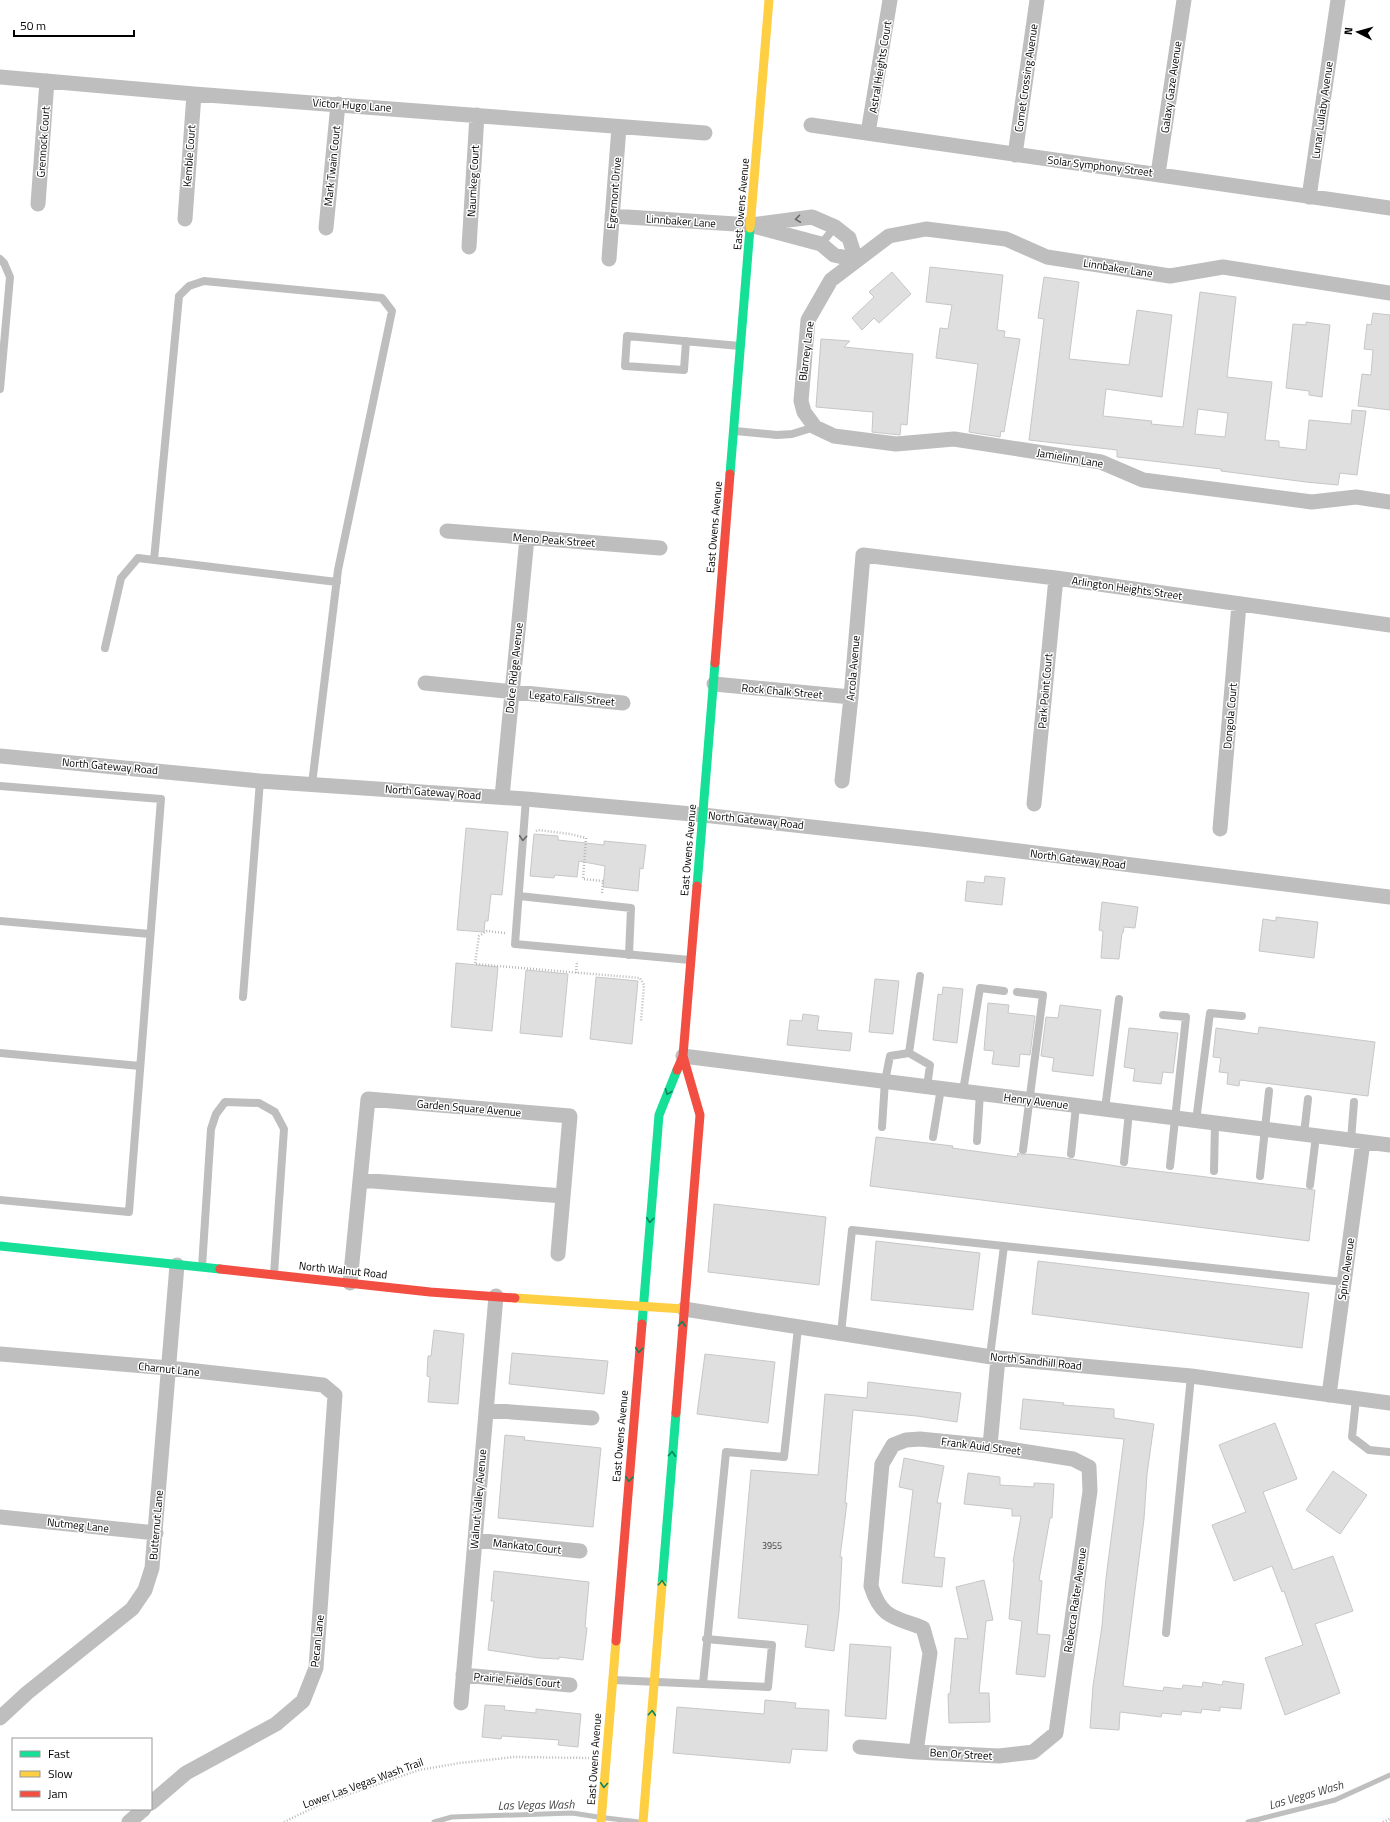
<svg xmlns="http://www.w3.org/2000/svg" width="1390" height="1822" viewBox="0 0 1390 1822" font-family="'Titillium Web',sans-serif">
<rect width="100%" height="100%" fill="#fff"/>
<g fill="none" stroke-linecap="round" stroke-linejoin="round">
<!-- stream -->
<path stroke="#bfbfbf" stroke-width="5" d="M 606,1818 L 639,1822
M 434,1822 L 452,1817 L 572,1813 L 598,1817
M 1248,1822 L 1335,1800 L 1390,1775"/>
</g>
<!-- building -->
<path fill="#dfdfdf" stroke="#c7c7c7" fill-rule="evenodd" d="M 930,267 L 1003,275 L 997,330 L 1005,331 L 1004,337 L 1020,339 L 1004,432 L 1001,431 L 1000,437 L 969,432 L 978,364 L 936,358 L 940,328 L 948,329 L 952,305 L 926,302 Z
M 892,272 L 911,294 L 879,323 L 874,318 L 862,330 L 852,318 L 874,297 L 869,292 Z
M 1044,277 L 1079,282 L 1069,359 L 1129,365 L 1137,310 L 1172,315 L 1162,397 L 1106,389 L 1103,416 L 1152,421 L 1151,424 L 1183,427 L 1200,292 L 1236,297 L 1227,377 L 1272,382 L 1265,440 L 1279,441 L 1279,447 L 1306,450 L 1309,420 L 1351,424 L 1352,410 L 1366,411 L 1357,475 L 1340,473 L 1338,485 L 1306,482 L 1221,471 L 1221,469 L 1117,457 L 1117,450 L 1029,440 L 1044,319 L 1038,318 ZM 1198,409 L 1228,413 L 1225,437 L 1195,434 Z
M 1373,313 L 1390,315 L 1390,410 L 1358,406 L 1362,374 L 1371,375 L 1373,350 L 1364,349 L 1367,324 L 1371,325 Z
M 1306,322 L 1330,325 L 1322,397 L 1309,395 L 1309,391 L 1286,388 L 1293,324 L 1306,325 Z
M 821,339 L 850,341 L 844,347 L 913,354 L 907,425 L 901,424 L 900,435 L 872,432 L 873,412 L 816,407 Z
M 466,828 L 508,832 L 502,895 L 491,894 L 488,921 L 485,921 L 484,932 L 457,930 Z
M 534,834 L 558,836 L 558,840 L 604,845 L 604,841 L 646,845 L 643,869 L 640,868 L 638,891 L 603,887 L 605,866 L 579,861 L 577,877 L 555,875 L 554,878 L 530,876 Z
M 985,876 L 1005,878 L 1002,905 L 965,901 L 967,881 L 984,883 Z
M 1102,902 L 1138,907 L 1135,928 L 1124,927 L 1123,933 L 1122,933 L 1119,959 L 1101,958 L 1103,931 L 1099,930 Z
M 1276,917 L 1318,922 L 1314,958 L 1259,951 L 1263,919 L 1276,921 Z
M 456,963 L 498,967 L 492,1031 L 451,1027 Z
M 526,970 L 568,974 L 562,1037 L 520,1033 Z
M 596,977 L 638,981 L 632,1044 L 590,1039 Z
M 875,979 L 899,981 L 893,1034 L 869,1032 Z
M 943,987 L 963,989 L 957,1043 L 933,1040 L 938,994 L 942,995 Z
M 988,1003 L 1009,1005 L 1008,1013 L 1035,1016 L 1030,1055 L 1020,1054 L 1019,1067 L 992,1064 L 994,1051 L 984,1050 Z
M 1060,1005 L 1101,1010 L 1093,1076 L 1052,1071 L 1054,1058 L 1041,1056 L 1046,1017 L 1058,1018 Z
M 803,1014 L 819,1016 L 817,1030 L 852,1033 L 850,1051 L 787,1045 L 790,1020 L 802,1021 Z
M 1259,1027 L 1375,1042 L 1368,1096 L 1240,1080 L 1239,1086 L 1227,1084 L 1228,1073 L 1219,1072 L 1221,1058 L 1213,1057 L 1216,1028 L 1258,1034 Z
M 1129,1028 L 1178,1033 L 1173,1073 L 1163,1072 L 1161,1084 L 1133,1081 L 1135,1069 L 1124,1067 Z
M 876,1137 L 953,1146 L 952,1148 L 1017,1157 L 1018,1153 L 1023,1155 L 1027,1154 L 1065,1158 L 1123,1167 L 1315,1190 L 1309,1241 L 870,1186 Z
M 714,1204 L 826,1217 L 819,1285 L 708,1272 Z
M 876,1241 L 980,1253 L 973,1310 L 871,1300 Z
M 1038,1261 L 1309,1293 L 1302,1348 L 1032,1314 Z
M 434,1330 L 464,1334 L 458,1404 L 428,1402 L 430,1377 L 427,1376 L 428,1356 L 431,1356 Z
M 512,1353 L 608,1361 L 604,1394 L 509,1384 Z
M 705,1354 L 775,1362 L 768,1423 L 697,1414 Z
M 868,1382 L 961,1393 L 957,1422 L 917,1416 L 853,1410 L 845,1503 L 847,1503 L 840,1557 L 842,1557 L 839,1612 L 834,1651 L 805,1647 L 808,1625 L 738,1618 L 751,1470 L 818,1475 L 825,1394 L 867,1398 Z
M 1023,1399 L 1064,1403 L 1063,1405 L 1114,1409 L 1114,1418 L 1154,1424 L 1147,1474 L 1144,1519 L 1123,1686 L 1163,1691 L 1164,1687 L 1182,1689 L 1183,1685 L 1202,1687 L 1203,1682 L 1222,1685 L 1223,1681 L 1244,1684 L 1241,1709 L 1220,1707 L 1220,1711 L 1202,1709 L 1201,1713 L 1182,1711 L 1181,1715 L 1162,1713 L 1161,1717 L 1120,1712 L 1119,1730 L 1090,1728 L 1093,1686 L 1102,1626 L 1106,1578 L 1124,1439 L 1020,1429 Z
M 1275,1423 L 1297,1479 L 1263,1492 L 1293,1570 L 1333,1556 L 1353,1611 L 1315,1624 L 1340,1693 L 1285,1715 L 1265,1658 L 1303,1645 L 1284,1591 L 1282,1592 L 1272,1566 L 1234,1581 L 1212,1525 L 1246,1512 L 1219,1445 Z
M 505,1435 L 525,1437 L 524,1440 L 601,1448 L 593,1527 L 498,1518 Z
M 904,1458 L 944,1466 L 937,1503 L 941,1503 L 934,1557 L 945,1558 L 942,1587 L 902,1583 L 913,1490 L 899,1487 Z
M 1333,1471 L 1367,1495 L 1340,1534 L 1306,1510 Z
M 968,1473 L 1000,1477 L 1000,1485 L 1034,1487 L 1034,1483 L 1054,1484 L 1052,1518 L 1050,1518 L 1039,1580 L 1042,1581 L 1037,1634 L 1050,1635 L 1045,1677 L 1016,1674 L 1022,1621 L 1009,1619 L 1014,1563 L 1013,1562 L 1021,1516 L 1012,1516 L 1012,1509 L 964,1504 Z
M 494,1571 L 589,1582 L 585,1627 L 587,1628 L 583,1660 L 559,1657 L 559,1659 L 539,1658 L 488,1650 L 494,1601 L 491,1601 Z
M 984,1580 L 993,1620 L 986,1621 L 979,1693 L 989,1693 L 990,1722 L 949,1723 L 948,1694 L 950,1694 L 955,1638 L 968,1639 L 956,1587 Z
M 850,1644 L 891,1647 L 886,1719 L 845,1716 Z
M 765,1700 L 796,1703 L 795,1708 L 829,1710 L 827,1751 L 792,1749 L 790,1763 L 673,1753 L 677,1707 L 764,1714 Z
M 485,1705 L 505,1706 L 504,1710 L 536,1713 L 536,1709 L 581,1714 L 578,1747 L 558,1745 L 559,1740 L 502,1736 L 501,1739 L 482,1737 Z"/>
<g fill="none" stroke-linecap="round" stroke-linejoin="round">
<!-- path -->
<path stroke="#b9b9b9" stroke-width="2.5" stroke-dasharray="1 2" stroke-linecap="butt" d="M 536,831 L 538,830 L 570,834 L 586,838 L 583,879 L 603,881 L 602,893
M 505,933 L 487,931 L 479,936 L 475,964 L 640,978 L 644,985 L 641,1021
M 576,973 L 577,961
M 284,1822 L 321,1804 L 419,1770 L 460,1763 L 514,1757 L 589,1758
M 1383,1822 L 1390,1819"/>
<!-- lane -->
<path stroke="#bebebe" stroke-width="8" d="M 821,244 L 835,227
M 0,259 L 4,263 L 10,277 L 0,389
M 686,341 L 684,370 L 625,366 L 627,336 L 740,346
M 735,431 L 777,435 L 792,434 L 815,427
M 154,560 L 179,296 L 189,286 L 204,281 L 382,298 L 392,311 L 338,570 L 312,784
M 105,648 L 121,578 L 138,558 L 337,582
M 0,786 L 161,799 L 129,1212 L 0,1200
M 526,799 L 515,944 L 690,960
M 519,896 L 631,908 L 629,955
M 0,921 L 150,934
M 1017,992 L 1043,995 L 1023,1150
M 243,997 L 260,781
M 1163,1015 L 1186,1017 L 1170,1166
M 0,1053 L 140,1066
M 909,1053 L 920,976
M 963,1091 L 980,988 L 1004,991
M 1105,1109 L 1119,999
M 1196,1121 L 1210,1013 L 1242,1016
M 882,1127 L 885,1081 L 890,1056 L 909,1053 L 930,1065 L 927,1087
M 1304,1134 L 1308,1099
M 933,1137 L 941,1088
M 1351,1140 L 1354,1102
M 977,1141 L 980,1093
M 1071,1154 L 1076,1106
M 1124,1162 L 1129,1112
M 1214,1171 L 1215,1123
M 1260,1176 L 1269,1091
M 1310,1185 L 1316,1136
M 202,1267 L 211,1129 L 216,1114 L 225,1102 L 259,1103 L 275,1112 L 284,1129 L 274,1274
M 841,1333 L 852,1230 L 1004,1246
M 990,1356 L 1004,1246 L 1344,1282
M 1356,1399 L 1352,1437 L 1369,1450 L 1390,1452
M 1166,1633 L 1191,1376
M 613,1680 L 768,1687 L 772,1645 L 706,1639
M 703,1684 L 726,1452 L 784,1457 L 798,1328"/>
<!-- street -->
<path stroke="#bebebe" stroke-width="15" d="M 0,77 L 194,94 L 705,133
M 811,125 L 1390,208
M 868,133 L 890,0
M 1015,155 L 1037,0
M 1158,174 L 1184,0
M 1309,197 L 1338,0
M 38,204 L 47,81
M 612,216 L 751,225 L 812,217 L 835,227 L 849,238 L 856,260
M 185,219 L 194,94
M 757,227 L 821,244 L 834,255 L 856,260
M 326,228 L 338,104
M 469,247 L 477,115
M 609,259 L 619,127
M 1390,293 L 1223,267 L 1170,276 L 1047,257 L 1006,239 L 926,229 L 889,236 L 831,280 L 808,320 L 801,401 L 804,412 L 815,427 L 834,436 L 896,444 L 954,439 L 1101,462 L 1143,480 L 1312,502 L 1356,497 L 1390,502
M 447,531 L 660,548
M 425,683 L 623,703
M 714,684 L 851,697
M 0,756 L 260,781 L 526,799 L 703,815 L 930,840 L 1390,897
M 842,781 L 851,697 L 863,555 L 1056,578 L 1390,625
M 502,797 L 527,538
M 1034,804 L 1056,578
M 1220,829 L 1239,604
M 683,1056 L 1390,1145
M 360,1180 L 563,1196
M 350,1283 L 368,1099 L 570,1116 L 558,1254
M 684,1309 L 998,1358 L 1191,1376 L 1390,1403
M 0,1354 L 169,1368 L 323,1385 L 335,1395 L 316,1668 L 303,1701 L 276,1724 L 186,1773 L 151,1803
M 1329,1395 L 1363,1142
M 486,1410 L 592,1418
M 990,1446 L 998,1358
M 0,1517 L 156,1533
M 475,1540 L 580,1551
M 463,1675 L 570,1685
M 461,1703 L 496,1296
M 0,1718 L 27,1693 L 132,1609 L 145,1590 L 152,1568 L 177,1265
M 860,1747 L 916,1752 L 999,1756 L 1033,1752 L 1056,1733 L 1090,1491 L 1089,1467 L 1073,1459 L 990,1446 L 920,1439 L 906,1440 L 893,1445 L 882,1464 L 871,1586 C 881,1618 894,1617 923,1628 L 930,1653 L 916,1752
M 129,1822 L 144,1809"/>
<!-- fast -->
<path stroke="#16e098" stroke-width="9" d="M 730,474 L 750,228
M 697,886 L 715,663
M 0,1246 L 220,1269
M 642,1324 L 659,1115 L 677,1070
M 662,1585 L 676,1413"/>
<!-- slow -->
<path stroke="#ffcf43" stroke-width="9" d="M 750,228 L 769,0
M 515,1298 L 684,1309
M 601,1822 L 616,1641
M 643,1822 L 662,1585"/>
<!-- jam -->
<path stroke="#f24e42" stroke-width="9" d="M 715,663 L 730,474
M 677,1070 L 683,1056 L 697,886
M 220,1269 L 430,1292 L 515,1298
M 676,1413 L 700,1115 L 683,1056
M 616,1641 L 642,1324"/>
</g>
<!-- one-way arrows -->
<defs><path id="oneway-chevron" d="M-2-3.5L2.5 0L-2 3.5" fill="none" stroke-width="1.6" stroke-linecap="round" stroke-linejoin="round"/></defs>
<g stroke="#686868">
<use href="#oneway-chevron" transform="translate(798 219) rotate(172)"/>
<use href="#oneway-chevron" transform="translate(523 838) rotate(94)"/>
</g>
<g stroke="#0d865b">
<use href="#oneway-chevron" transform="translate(668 1092) rotate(112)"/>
<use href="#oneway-chevron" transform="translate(650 1220) rotate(95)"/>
<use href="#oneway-chevron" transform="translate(682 1324) rotate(-85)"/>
<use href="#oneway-chevron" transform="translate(639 1350) rotate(95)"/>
<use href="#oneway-chevron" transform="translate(672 1454) rotate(-86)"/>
<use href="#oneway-chevron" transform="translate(629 1479) rotate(95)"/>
<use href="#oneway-chevron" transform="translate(662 1583) rotate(-86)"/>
<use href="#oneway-chevron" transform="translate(652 1713) rotate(-85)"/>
<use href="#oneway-chevron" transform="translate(604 1785) rotate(94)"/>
</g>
<g text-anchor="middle" stroke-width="3" stroke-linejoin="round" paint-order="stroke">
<!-- number labels -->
<g font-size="9" fill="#383838">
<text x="772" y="1549">3955</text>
</g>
<!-- street labels -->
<g font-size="11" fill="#000" stroke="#fff">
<text transform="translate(880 67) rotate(-81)" y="4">Astral Heights Court</text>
<text transform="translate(1026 78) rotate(-82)" y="4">Comet Crossing Avenue</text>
<text transform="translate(1171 87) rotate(-82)" y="4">Galaxy Gaze Avenue</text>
<text transform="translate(352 105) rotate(4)" y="4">Victor Hugo Lane</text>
<text transform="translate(1322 110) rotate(-82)" y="4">Lunar Lullaby Avenue</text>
<text transform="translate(43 142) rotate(-86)" y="4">Grennock Court</text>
<text transform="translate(189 156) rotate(-86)" y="4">Kemble Court</text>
<text transform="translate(332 166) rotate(-84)" y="4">Mark Twain Court</text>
<text transform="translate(1100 166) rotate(7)" y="4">Solar Symphony Street</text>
<text transform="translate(473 181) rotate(-87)" y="4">Naumkeg Court</text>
<text transform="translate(614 193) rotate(-85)" y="4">Egremont Drive</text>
<text transform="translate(741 204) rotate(-85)" y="4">East Owens Avenue</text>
<text transform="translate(681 221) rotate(4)" y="4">Linnbaker Lane</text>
<text transform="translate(1118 268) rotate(9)" y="4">Linnbaker Lane</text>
<text transform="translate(806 351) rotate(-83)" y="4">Blarney Lane</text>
<text transform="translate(1070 458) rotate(10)" y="4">Jamielinn Lane</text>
<text transform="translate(714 527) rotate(-85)" y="4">East Owens Avenue</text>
<text transform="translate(554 540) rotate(4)" y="4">Meno Peak Street</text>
<text transform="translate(1127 588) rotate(8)" y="4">Arlington Heights Street</text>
<text transform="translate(514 668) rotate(-84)" y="4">Dolce Ridge Avenue</text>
<text transform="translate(853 668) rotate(-85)" y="4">Arcola Avenue</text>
<text transform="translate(782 691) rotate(5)" y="4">Rock Chalk Street</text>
<text transform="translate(1045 691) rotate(-85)" y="4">Park Point Court</text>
<text transform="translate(572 698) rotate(5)" y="4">Legato Falls Street</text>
<text transform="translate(1230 716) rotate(-85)" y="4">Dongola Court</text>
<text transform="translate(110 766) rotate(5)" y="4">North Gateway Road</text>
<text transform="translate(433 792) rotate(4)" y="4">North Gateway Road</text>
<text transform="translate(756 820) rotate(6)" y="4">North Gateway Road</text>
<text transform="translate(688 850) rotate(-85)" y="4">East Owens Avenue</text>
<text transform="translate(1078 859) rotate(7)" y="4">North Gateway Road</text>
<text transform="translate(1036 1101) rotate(7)" y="4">Henry Avenue</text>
<text transform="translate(469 1108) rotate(5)" y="4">Garden Square Avenue</text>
<text transform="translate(1346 1269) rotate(-82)" y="4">Spino Avenue</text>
<text transform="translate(343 1270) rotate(6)" y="4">North Walnut Road</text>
<text transform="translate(1036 1361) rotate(6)" y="4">North Sandhill Road</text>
<text transform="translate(169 1369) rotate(6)" y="4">Charnut Lane</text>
<text transform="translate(620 1436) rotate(-85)" y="4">East Owens Avenue</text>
<text transform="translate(981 1446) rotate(7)" y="4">Frank Auid Street</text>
<text transform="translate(478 1499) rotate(-85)" y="4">Walnut Valley Avenue</text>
<text transform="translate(78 1525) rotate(6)" y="4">Nutmeg Lane</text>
<text transform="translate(156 1525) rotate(-85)" y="4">Butternut Lane</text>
<text transform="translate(527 1546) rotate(6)" y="4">Mankato Court</text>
<text transform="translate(1075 1600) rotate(-82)" y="4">Rebecca Raiter Avenue</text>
<text transform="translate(317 1641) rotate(-84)" y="4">Pecan Lane</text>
<text transform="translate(517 1680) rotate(5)" y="4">Prairie Fields Court</text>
<text transform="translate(961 1754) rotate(3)" y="4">Ben Or Street</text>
<text transform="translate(594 1759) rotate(-86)" y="4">East Owens Avenue</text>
<text transform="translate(363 1783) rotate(-20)" y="4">Lower Las Vegas Wash Trail</text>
</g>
<!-- water labels -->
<g font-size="12" font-style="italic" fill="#444" stroke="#fff">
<text transform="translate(1306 1795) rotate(-16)" y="4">Las Vegas Wash</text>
<text transform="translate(536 1805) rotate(-1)" y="4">Las Vegas Wash</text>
</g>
</g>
<!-- legend -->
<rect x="12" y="1738" width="140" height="72" fill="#ffffff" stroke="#999999"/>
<rect x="20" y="1751" width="20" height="6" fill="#16e098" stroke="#999999"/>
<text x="48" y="1758" font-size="12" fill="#000000">Fast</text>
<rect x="20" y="1771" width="20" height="6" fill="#ffcf43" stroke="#999999"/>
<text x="48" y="1778" font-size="12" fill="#000000">Slow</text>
<rect x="20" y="1791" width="20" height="6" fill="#f24e42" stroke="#999999"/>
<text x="48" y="1798" font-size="12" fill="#000000">Jam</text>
<!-- north arrow -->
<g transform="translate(1358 32) rotate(276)" stroke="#ffffff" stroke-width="3" paint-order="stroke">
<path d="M0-3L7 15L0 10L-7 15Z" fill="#000000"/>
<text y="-6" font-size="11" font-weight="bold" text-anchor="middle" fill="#000000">N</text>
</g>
<!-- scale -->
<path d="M14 30v6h120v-6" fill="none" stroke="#000000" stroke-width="2"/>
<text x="20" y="30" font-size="12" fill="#000000" stroke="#ffffff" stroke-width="3" paint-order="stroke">50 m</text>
</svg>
